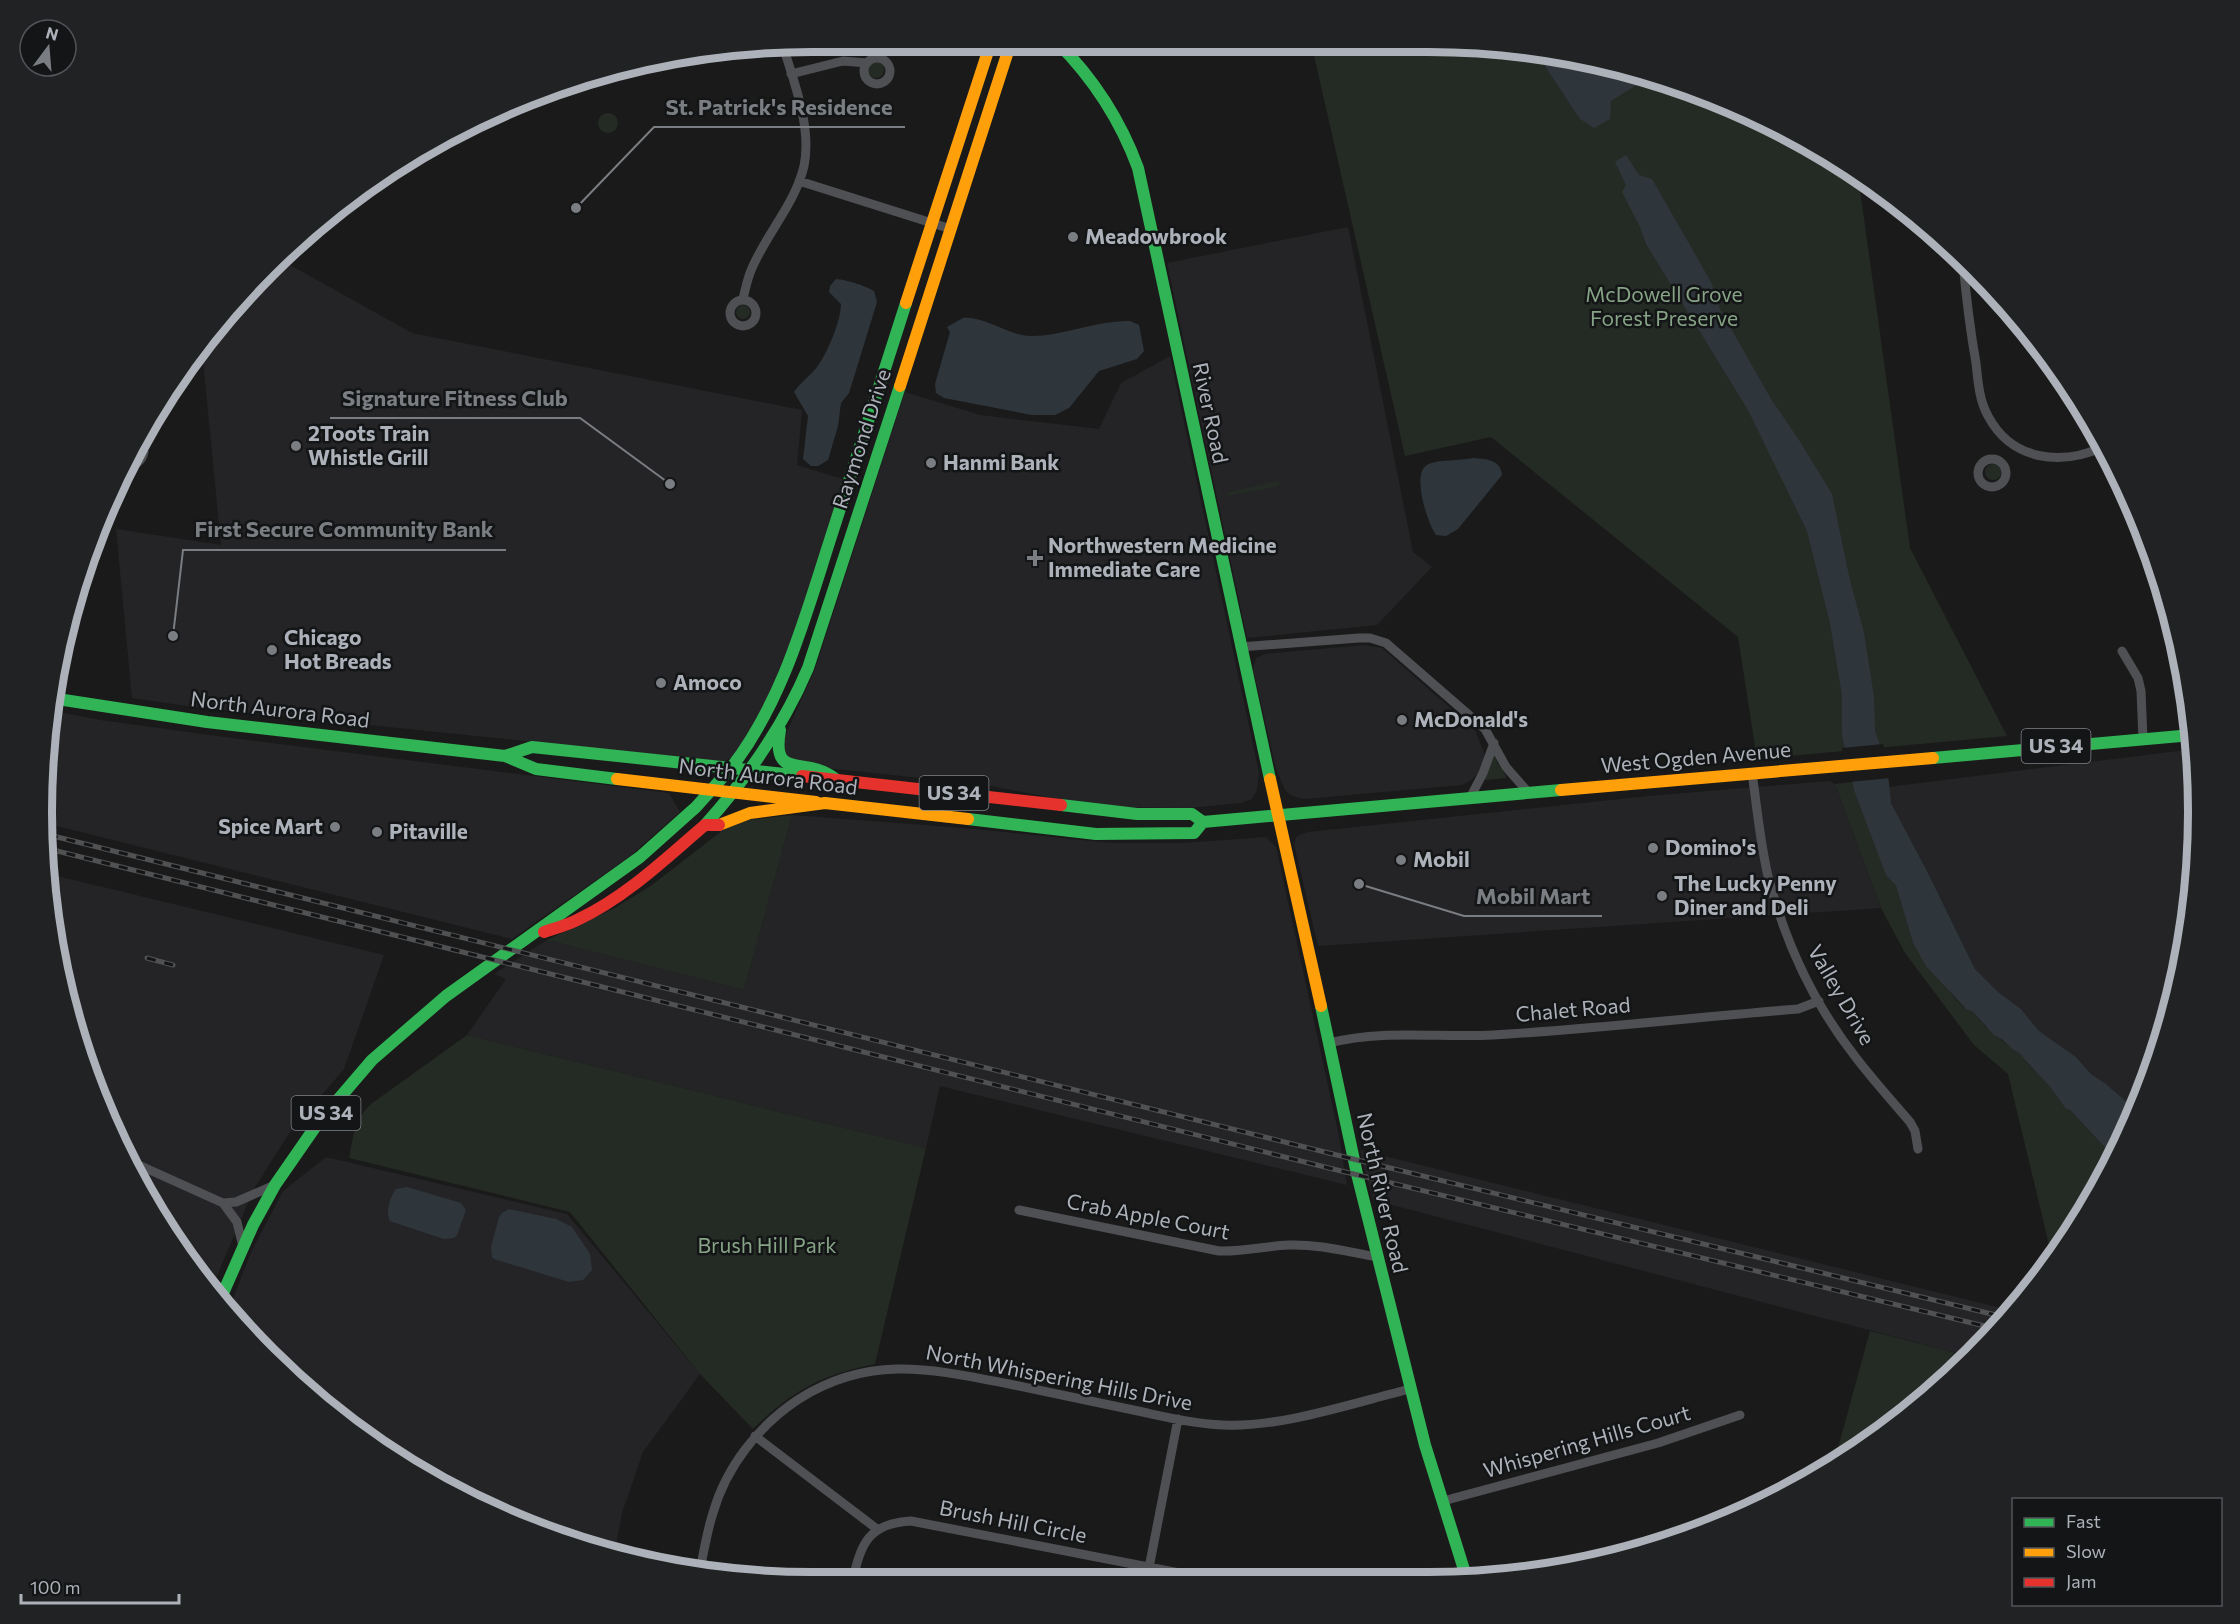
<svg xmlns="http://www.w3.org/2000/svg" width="2240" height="1624" viewBox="0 0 2240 1624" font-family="Commissioner,sans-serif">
<rect width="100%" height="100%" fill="#1a1a1a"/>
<!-- built -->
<path fill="#242426" d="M 1348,227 L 1413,552 L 1432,567 L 1377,625 L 1247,638 L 1167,263 Z
M 283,261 L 412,333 L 802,410 L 797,465 L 843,479 L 790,648 L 769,699 L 738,752 L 732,757 L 723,762 L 707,760 L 187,706 L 132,698 L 116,529 L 221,545 L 202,350 L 233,305 Z
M 1170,356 L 1259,773 L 1257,790 L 1252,799 L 1241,803 L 1188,808 L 1126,807 L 1053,798 L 986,785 L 808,766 L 787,758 L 784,745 L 785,736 L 815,669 L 905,392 L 980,415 L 1099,429 L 1121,383 Z
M 1364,645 L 1382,648 L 1475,730 L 1484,753 L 1484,762 L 1482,769 L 1470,781 L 1462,785 L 1304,799 L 1290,795 L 1285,790 L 1276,769 L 1253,669 L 1256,658 L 1265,654 Z
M 49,710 L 100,720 L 232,738 L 669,793 L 680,812 L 630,856 L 512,939 L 49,824 Z
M 2194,749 L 2196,761 L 2191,912 L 2157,1059 L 2135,1109 L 2106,1084 L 2091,1074 L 2076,1057 L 2039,1031 L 2021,1009 L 1998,992 L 1975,969 L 1927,871 L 1891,803 L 1888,787 Z
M 1829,781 L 1835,784 L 1881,908 L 1318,946 L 1294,844 L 1297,836 L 1308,832 L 1648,796 Z
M 792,815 L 976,829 L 1110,843 L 1184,843 L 1266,837 L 1276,847 L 1339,1136 L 1347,1185 L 940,1086 L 926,1148 L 467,1035 L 506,979 L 494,974 L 547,940 L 744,990 Z
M 49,874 L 384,955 L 344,1069 L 288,1135 L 254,1189 L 211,1290 L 201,1281 L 100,1106 L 49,912 Z
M 1360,1150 L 2013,1311 L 2007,1319 L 1968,1356 L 1373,1200 Z
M 326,1157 L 567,1214 L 700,1374 L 643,1452 L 622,1513 L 614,1556 L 471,1502 L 343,1423 L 229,1309 L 251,1252 L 283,1191 Z"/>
<!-- green -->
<path fill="#242b24" d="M 1311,42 L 1428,42 L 1627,68 L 1723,101 L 1861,176 L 1859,183 L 1910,548 L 2007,736 L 1757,759 L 1738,637 L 1491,437 L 1405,456 Z
M868 70a8 8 0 1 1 16 0a8 8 0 1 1-16 0Z
M598 123a10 10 0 1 1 20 0a10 10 0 1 1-20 0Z
M736 312a7 7 0 1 1 14 0a7 7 0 1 1-14 0Z
M1985 472a8 8 0 1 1 16 0a8 8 0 1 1-16 0Z
M 1278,481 L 1281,484 L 1276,487 L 1227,496 L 1229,492 Z
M 1495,751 L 1497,762 L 1506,776 L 1506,778 L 1486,780 L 1484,779 Z
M 1853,782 L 1886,874 L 1896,886 L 1913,943 L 1954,997 L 1967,1010 L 1972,1011 L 1985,1026 L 1999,1036 L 2002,1041 L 2018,1052 L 2050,1087 L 2066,1109 L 2070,1110 L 2113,1156 L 2095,1197 L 2052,1257 L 2008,1074 L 1974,1045 L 1905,953 L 1881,908 L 1835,784 Z
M 792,815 L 744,990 L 547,940 L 615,908 L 652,885 L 723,830 L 749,820 Z
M 467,1035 L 926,1148 L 875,1364 C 821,1375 793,1390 753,1429 L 700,1374 L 570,1212 L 349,1158 C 354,1135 353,1122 371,1104 Z
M 1870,1331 L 1968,1356 L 1897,1423 L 1835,1459 Z"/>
<!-- water -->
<path fill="#2e363c" d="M 1539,57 L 1627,68 L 1651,76 L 1611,101 L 1610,119 L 1594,128 L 1580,119 Z
M 1626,155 L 1639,175 L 1652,179 L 1711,282 L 1720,309 L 1771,399 L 1799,440 L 1832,494 L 1849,576 L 1864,633 L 1874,697 L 1875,731 L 1887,764 L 1891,803 L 1927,871 L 1975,969 L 1998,992 L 2021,1009 L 2039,1031 L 2076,1057 L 2091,1074 L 2106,1084 L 2135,1109 L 2113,1156 L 2070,1110 L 2066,1109 L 2050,1087 L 2018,1052 C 2009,1049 2004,1038 1994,1035 L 1972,1011 L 1967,1010 L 1926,966 L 1913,943 L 1896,886 L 1886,875 L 1854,790 L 1842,735 L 1842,695 L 1830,623 L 1807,531 L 1748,410 L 1646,244 L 1640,227 L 1622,192 L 1626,185 L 1615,162 Z
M 836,279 C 848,280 863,285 874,291 L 877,302 L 849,393 L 841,403 L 838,426 L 828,460 L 818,466 L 811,466 L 803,459 L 808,416 L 794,392 C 800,383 810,376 817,367 C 827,354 841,321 841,304 L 829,292 L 830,286 Z
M 963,318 C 986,316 1008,336 1031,336 C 1064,336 1097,320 1130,321 L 1139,325 L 1144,351 L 1137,359 L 1099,371 L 1069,408 L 1055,415 L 1032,415 L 944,398 L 936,393 L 935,384 L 950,332 L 947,327 Z
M 1473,458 C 1487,459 1501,460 1502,475 L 1458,529 L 1446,536 L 1436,535 C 1428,524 1411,474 1427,465 C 1437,459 1461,461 1473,458 Z
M 407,1187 L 461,1203 L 466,1210 L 457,1235 L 454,1238 L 444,1239 L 390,1221 C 385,1212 390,1197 396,1189 Z
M 509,1209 L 556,1219 L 572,1227 L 590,1254 L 592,1270 L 583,1280 L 569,1282 L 494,1259 L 492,1257 L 491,1247 L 499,1217 L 502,1213 Z"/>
<!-- pier -->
<path fill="#1a1a1a" d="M 1883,744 L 1890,763 L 1891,778 L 1849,782 L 1842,748 Z"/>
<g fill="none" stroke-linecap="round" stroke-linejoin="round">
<!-- street -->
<path stroke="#4f5053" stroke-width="9" d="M864 71a13 13 0 1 1 26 0a13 13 0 1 1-26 0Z
M 791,74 L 843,61 L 867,63
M 799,181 L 951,229
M 1963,262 C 1966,296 1970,329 1976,363 C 1978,381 1979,400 1988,416 C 2012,461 2061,466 2103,447
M 743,299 C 745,290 747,281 750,273 C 764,236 795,205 804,166 C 812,128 794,82 783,46
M730 313a13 13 0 1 1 26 0a13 13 0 1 1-26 0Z
M1978 473a14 14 0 1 1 28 0a14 14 0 1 1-28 0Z
M 127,464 C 136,466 142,461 144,452 L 141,442
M 1240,647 L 1359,638 L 1370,638 L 1386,643 L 1485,729 L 1506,767 L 1528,792
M 2122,651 L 2138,678 L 2141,691 L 2143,739
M 1752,773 C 1757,807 1760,842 1768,876 C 1785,942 1815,1006 1857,1059 C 1874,1081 1892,1101 1910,1122 L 1915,1131 L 1918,1149
M 1470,798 L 1483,773 L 1494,743
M 1329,1043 C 1384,1029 1438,1038 1493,1035 C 1595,1029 1696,1017 1798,1009 L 1819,1001
M 132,1162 L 223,1203 L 237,1222 L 243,1247
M 223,1203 L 236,1202 L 275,1185
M 1019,1210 L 1219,1251 C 1243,1252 1265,1246 1289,1245 C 1319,1244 1348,1252 1377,1257
M 755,1436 L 877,1529
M 1443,1501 L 1658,1443 L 1740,1415
M 700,1570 C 704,1551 707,1531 713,1513 C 726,1467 759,1425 799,1399 C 870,1354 932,1369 1009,1384 C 1052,1393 1095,1402 1138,1411 C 1166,1417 1194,1424 1223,1425 C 1280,1428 1353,1403 1410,1389
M 1147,1578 L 1178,1419
M 853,1580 C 860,1543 870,1523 911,1521 L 1200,1577"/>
<!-- fast -->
<path stroke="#30b455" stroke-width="12" d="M 1057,42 C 1094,79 1120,119 1138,168 L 1270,779
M 51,698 L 207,722 L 505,756 L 536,769 L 617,779
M 780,730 C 772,776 798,760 824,772 C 829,774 833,777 837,780
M 505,756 L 532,747 L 731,768 C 782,702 804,621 829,543 C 855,463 881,383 906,303
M 1933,758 L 2192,735
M 1061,805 L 1137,814 L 1192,814 L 1203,822 L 1561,790
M 968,819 L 1096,834 L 1194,833 L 1203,822
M 705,825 C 748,777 783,727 808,668 L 900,386
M 1321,1006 L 1357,1174 L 1425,1445 L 1466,1576
M 220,1300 L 253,1225 L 275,1185 L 318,1123 L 372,1060 L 446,996 L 640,857 L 696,807 L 731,768 L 802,776"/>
<!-- slow -->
<path stroke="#ff9f0a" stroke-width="12" d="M 906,303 L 991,42
M 900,386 L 1011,42
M 617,779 L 816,802
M 1270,779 L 1321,1006
M 1561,790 L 1933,758
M 719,825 L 750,813 L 825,803 L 968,819"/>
<!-- jam -->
<path stroke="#e5322d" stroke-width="12" d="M 802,776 L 1061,805
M 544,932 C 556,928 568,925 579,919 C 626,897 666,858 705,825 L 719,825"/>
<!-- rail casing -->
<g stroke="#505153" stroke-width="5">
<path id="rail" d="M 49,835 L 1353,1159 L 2008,1318
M 49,849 L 1333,1169 L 1997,1329
M 147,958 L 173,965"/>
</g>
<!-- rail -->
<use href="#rail" stroke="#141516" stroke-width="3" stroke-dasharray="9" stroke-linecap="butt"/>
</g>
<!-- markers -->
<g fill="#7a7d82" stroke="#141516" stroke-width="2">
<circle cx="1073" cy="237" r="6"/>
<circle cx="296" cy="446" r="6"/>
<circle cx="931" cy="463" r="6"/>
<path d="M1032 549h6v6h6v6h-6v6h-6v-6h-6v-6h6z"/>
<circle cx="272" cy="650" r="6"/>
<circle cx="661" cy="683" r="6"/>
<circle cx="1402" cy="720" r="6"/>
<circle cx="335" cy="827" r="6"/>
<circle cx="377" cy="832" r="6"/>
<circle cx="1653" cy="848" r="6"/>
<circle cx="1401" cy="860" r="6"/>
<circle cx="1662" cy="896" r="6"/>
</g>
<g text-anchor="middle" stroke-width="5" stroke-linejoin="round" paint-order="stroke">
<!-- shield labels -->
<g fill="#141516" stroke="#7f8389" stroke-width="1.5">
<rect x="2021.5" y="729" width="69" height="34" rx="4.5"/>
<rect x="919.5" y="776" width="69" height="34" rx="4.5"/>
<rect x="291.5" y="1096" width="69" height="34" rx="4.5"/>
</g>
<g font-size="20" font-weight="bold" fill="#adb2ba">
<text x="2056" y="753">US 34</text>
<text x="954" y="800">US 34</text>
<text x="326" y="1120">US 34</text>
</g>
<!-- poi labels -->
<g font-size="21" font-weight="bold" fill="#adb2ba" stroke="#141516" text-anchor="start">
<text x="1085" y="244">Meadowbrook</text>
<text x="308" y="441">2Toots Train<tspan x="308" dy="24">Whistle Grill</tspan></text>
<text x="943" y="470">Hanmi Bank</text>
<text x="1048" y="553">Northwestern Medicine<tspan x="1048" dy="24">Immediate Care</tspan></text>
<text x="284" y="645">Chicago<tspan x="284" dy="24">Hot Breads</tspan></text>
<text x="673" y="690">Amoco</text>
<text x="1414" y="727">McDonald's</text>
<text x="323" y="834" text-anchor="end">Spice Mart</text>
<text x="389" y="839">Pitaville</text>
<text x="1665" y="855">Domino's</text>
<text x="1413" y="867">Mobil</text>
<text x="1674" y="891">The Lucky Penny<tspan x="1674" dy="24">Diner and Deli</tspan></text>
</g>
<!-- park labels -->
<g font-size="21" fill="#86a386" stroke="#141516">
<text x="1664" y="302">McDowell Grove<tspan x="1664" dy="24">Forest Preserve</tspan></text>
<text x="767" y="1253">Brush Hill Park</text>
</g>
<!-- street labels -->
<g font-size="21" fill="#adb2ba" stroke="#141516">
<text transform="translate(1210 413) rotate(78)" y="7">River Road</text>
<text transform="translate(862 439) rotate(-72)" y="7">Raymond Drive</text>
<text transform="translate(280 710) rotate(7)" y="7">North Aurora Road</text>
<text transform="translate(1696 758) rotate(-5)" y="7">West Ogden Avenue</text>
<text transform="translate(768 777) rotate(7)" y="7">North Aurora Road</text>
<text transform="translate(1841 995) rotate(60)" y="7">Valley Drive</text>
<text transform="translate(1573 1010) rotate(-5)" y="7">Chalet Road</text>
<text transform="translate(1382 1193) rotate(77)" y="7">North River Road</text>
<text transform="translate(1148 1217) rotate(11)" y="7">Crab Apple Court</text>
<text transform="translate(1059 1378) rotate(11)" y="7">North Whispering Hills Drive</text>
<text transform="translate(1587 1442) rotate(-16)" y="7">Whispering Hills Court</text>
<text transform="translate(1013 1522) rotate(11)" y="7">Brush Hill Circle</text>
</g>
</g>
<!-- crop -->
<path d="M0 0H2240V1624H0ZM812 52H1428A760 760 0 0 1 2188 812V812A760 760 0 0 1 1428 1572H812A760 760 0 0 1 52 812V812A760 760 0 0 1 812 52Z" fill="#202223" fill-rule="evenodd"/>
<path fill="none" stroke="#adb2ba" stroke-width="8" d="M812 52H1428A760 760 0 0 1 2188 812V812A760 760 0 0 1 1428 1572H812A760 760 0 0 1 52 812V812A760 760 0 0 1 812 52Z"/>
<!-- callouts -->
<path fill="none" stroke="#7a7d82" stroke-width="2" d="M576 208L654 127H905M670 484L580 418H330M173 636L183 550H506M1359 884L1464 916H1602"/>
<g fill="#7a7d82" stroke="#141516" stroke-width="2">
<circle cx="576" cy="208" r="6"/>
<circle cx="670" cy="484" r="6"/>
<circle cx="173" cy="636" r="6"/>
<circle cx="1359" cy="884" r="6"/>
</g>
<g font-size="22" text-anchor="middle" font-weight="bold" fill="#7a7d82" stroke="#141516" stroke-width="5" stroke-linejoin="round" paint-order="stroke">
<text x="779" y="115">St. Patrick's Residence</text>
<text x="455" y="406">Signature Fitness Club</text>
<text x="344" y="537">First Secure Community Bank</text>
<text x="1533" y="904">Mobil Mart</text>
</g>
<!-- legend -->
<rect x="2012" y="1498" width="210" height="108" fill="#141516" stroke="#515458" stroke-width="1.5"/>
<rect x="2024" y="1518" width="30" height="9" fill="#30b455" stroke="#515458" stroke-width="1.5"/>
<text x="2066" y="1528" font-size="18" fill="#adb2ba">Fast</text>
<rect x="2024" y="1548" width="30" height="9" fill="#ff9f0a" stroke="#515458" stroke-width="1.5"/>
<text x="2066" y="1558" font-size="18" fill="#adb2ba">Slow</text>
<rect x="2024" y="1578" width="30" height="9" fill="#e5322d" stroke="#515458" stroke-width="1.5"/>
<text x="2066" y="1588" font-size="18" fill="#adb2ba">Jam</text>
<!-- north arrow -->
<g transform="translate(48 48) rotate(16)"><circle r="28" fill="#141516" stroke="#515458" stroke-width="1.5"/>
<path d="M0-4.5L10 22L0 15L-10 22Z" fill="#7a7d82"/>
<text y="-9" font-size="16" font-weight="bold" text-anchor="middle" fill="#adb2ba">N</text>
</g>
<!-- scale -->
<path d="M21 1594v9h158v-9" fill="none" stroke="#adb2ba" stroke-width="3"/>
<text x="30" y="1594" font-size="18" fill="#adb2ba" stroke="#141516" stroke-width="4.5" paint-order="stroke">100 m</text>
</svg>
